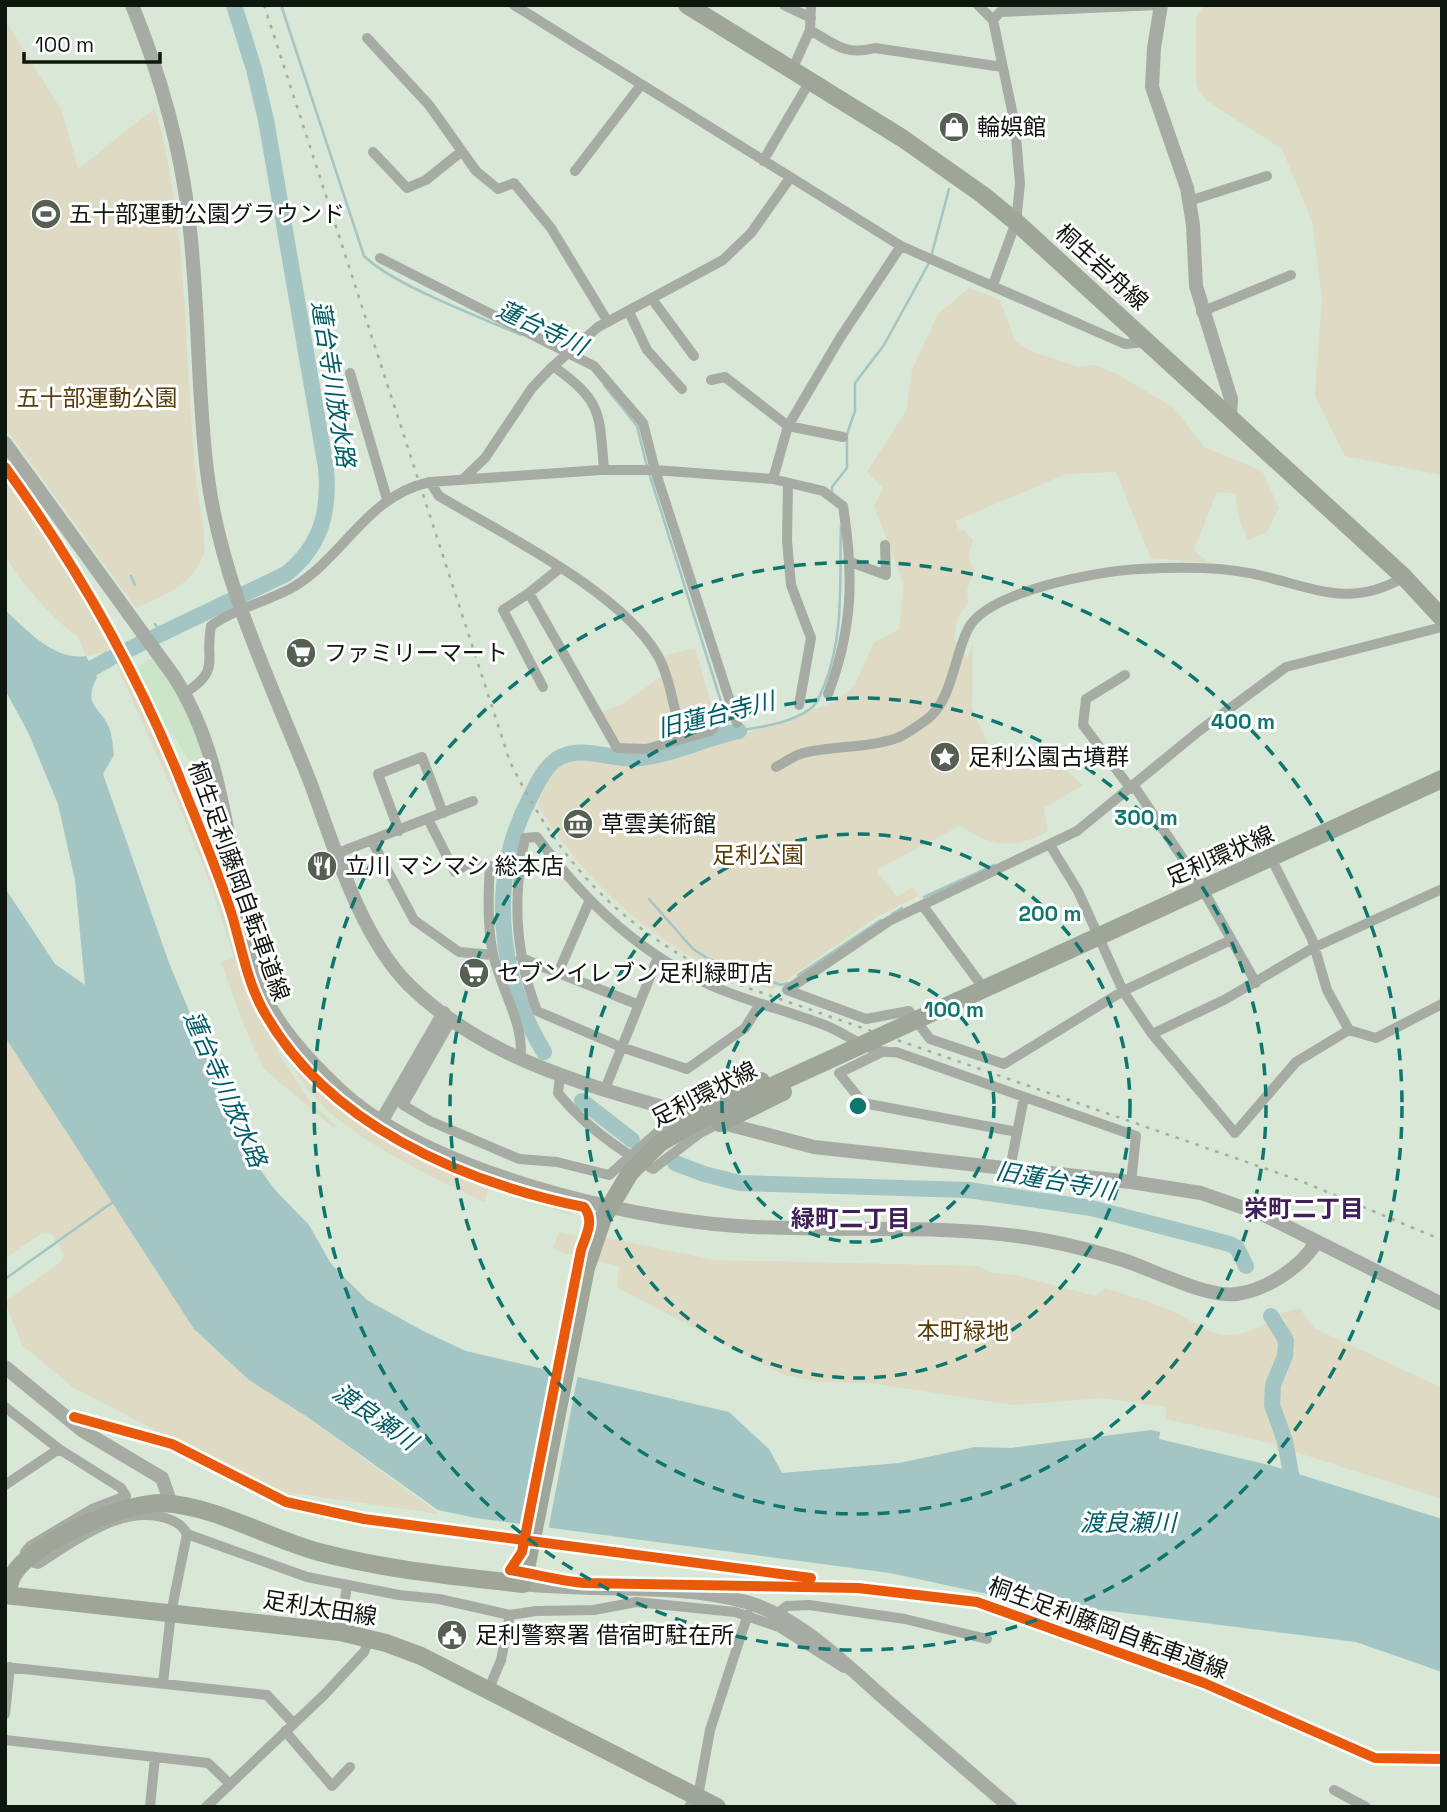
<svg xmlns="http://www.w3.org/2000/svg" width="1447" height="1812" viewBox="0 0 1447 1812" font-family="'Space Grotesk','Noto Sans JP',sans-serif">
<rect width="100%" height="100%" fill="#d8e7d6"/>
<!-- built -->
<path fill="#cce5c9" d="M 153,657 L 173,683 L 196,725 L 215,798 L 160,717 L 134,669 Z"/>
<!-- green -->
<path fill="#dedac3" d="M 1205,5 L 1442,5 L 1442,475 L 1345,456 L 1315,395 L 1322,298 L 1312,221 L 1282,149 L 1207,101 L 1196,85 L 1196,18 Z
M 5,20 L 62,111 L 78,169 L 155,108 C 188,225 184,349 195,469 C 196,483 207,546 204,553 C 192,586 166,594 136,608 L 5,427 Z
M 969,288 L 1000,300 L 1015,341 L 1031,351 L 1078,367 L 1094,365 L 1117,374 L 1173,407 L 1204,447 L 1262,471 L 1279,508 L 1267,532 L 1248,540 L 1239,518 L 1236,494 L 1217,492 L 1194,550 L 1209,563 L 1151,558 L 1116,472 L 1066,474 L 955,521 L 958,529 L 965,531 L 973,540 L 968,558 L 975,571 L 967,589 L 968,603 L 957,618 L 954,640 L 967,658 L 973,644 L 972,708 L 996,763 L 1032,754 L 1058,764 L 1083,785 L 1044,808 L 1048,831 C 1014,850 993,847 960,826 L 876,870 L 897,897 L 912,887 L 918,896 L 877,917 L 772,990 C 749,981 723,974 701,962 C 635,927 574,868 538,804 C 559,748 579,756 630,762 L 597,714 L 626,702 L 663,675 L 658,657 L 695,648 L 722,742 L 837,701 L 855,685 L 874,642 L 899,630 L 904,584 L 874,506 L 883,488 L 867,472 L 907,409 L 912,370 L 938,314 Z
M 5,478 L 84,594 L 112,646 L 106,652 L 86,656 L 78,636 C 60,627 13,575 6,555 C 1,542 5,494 5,478 Z
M 119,664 L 158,738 L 190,812 L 228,914 L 244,971 L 274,1032 L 277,1050 L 308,1099 L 337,1127 L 333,1127 L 264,1069 L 245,1028 L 221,962 L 234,958 C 205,856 160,762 117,666 Z
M 171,747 L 207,810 L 222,827 L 237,916 L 234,916 L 213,847 Z
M 5,1037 L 112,1202 L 249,1380 L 309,1418 L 439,1514 L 293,1493 L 287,1498 L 74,1388 L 22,1345 L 5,1302 L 61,1262 L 64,1255 L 52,1234 L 42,1233 L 5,1259 Z
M 288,1051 C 307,1072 326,1095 349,1112 C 415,1160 495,1187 574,1208 L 571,1215 L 489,1189 L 484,1202 C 423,1171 307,1123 288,1051 Z
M 559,1232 L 577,1236 L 580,1232 L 714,1260 L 978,1266 L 992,1273 L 1016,1275 L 1095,1296 L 1106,1288 C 1128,1296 1153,1302 1174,1312 C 1213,1332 1222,1346 1265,1324 L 1272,1328 L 1288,1322 L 1278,1314 L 1299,1308 L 1314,1328 L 1442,1388 L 1442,1499 L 1296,1452 L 1295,1457 L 1277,1452 L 1275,1444 L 1166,1419 L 1166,1407 L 1103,1398 L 1014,1405 L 870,1383 L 821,1382 L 784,1375 L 622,1290 L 617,1286 L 619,1266 L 564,1253 L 553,1248 Z"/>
<!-- water -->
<path fill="#a3c5c4" d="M 5,610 C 27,630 54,661 86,656 L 97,677 C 83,706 98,704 109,727 C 112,735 113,747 114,755 L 103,774 L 169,963 L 249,1154 L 275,1190 L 309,1225 L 331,1264 L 367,1300 L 425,1332 L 466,1351 L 729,1412 L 769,1449 L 782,1473 L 899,1463 L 975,1447 L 1011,1448 L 1151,1430 L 1160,1432 L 1159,1439 L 1273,1466 L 1442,1519 L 1442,1672 L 1356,1642 L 1006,1598 L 890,1573 L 476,1518 L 438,1510 L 309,1418 L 249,1380 L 194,1329 L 5,1037 L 5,888 L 55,964 L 85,985 L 75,880 L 58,804 L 28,732 L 5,690 Z"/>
<!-- pier -->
<path fill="#d8e7d6" d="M 556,1369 L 578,1374 L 548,1531 L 525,1528 Z"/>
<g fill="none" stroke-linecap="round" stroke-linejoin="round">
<!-- stream -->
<path stroke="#a3c5c4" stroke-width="2.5" d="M 281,5 L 364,256 C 395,286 480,317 521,335
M 931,257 L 949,189
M 604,385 L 637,426 L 647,467
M 649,473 L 724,711
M 832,494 L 832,487 L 847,468 L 847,434 L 855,411 L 855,383 L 884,345 L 929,263
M 131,576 L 135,585
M 155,624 L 161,633
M 726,717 L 729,733
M 739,731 C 763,726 789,724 810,709 C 818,704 820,694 824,686 C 845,633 839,581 841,526
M 924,897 L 994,865
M 649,899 L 693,949 L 709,959 L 781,985 L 787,983
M 892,914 L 902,908
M 798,975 L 881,920
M 5,1279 L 113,1202"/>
<!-- river -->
<path stroke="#a3c5c4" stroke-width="16" d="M 115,656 L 286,574 C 321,546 330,512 326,468 L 266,120 L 254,69 L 234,5
M 75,678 L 109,659
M 544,1052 C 498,976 487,879 530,798 C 537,784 544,768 557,759 C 582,743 613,762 641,758 C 675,754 706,738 739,731
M 582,1101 L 632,1140
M 675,1163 L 704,1174 L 740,1183 L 968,1190 L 1091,1208 L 1230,1244 L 1237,1248 L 1246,1266
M 1271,1316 L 1286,1340 L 1285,1356 L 1273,1385 L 1272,1405 L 1285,1441 L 1293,1485"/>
<!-- minor -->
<path stroke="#a6aca3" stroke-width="10" d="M 514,5 L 901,246 L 1125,344 L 1148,342
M 784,5 L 811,18
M 978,5 L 993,20 L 1015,125 L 1020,184 L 1016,222 L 993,285
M 993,20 L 1000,12 L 1158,5
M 810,30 C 834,44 846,56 875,48 L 1002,67
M 367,38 L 429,105 L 476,171 L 498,189 L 514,183 L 551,228 L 608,322
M 792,70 L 810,30 L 811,5
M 373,152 L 407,188 L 426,180 L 462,151
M 763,161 L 810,81
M 575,171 L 641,85
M 1189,201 L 1267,176
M 380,258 L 594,366 L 643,423 L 655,470 L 737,723
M 652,299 L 694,356
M 629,312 L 647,350 L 682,389
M 1201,312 L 1291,275
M 553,366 C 603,402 599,412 604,470
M 350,373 L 387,499
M 711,380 L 725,377 L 788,426 L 843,437
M 773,479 L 788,426 L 840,338 L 901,246
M 462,480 L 485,458 L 532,388 L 551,368 L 598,327 L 723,260 L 751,233 L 790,178
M 430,482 L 439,496 C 504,535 621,591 658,656 C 670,677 675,715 682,739
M 788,483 L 787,541 L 791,585 L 811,638 L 799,705
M 848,561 L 886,575 L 885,545
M 560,568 L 529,593 L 617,748 L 646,749 L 711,731 L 720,717 L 733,711
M 529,593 L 503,610 L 543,687
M 1125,675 L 1086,699 L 1083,725 L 1131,789
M 185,693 C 222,669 204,661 211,626 C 233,609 270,601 295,586 C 345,555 368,495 430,482 L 601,470 L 655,470 L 773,479 L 823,491 L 843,506 C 854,576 853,628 828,694
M 776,767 C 784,763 792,757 800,754 C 830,745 864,749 894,739 C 905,736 917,726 926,720 C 952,702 954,656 968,629 C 987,591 1099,571 1139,569 C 1180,567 1227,566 1267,577 C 1318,590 1354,607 1404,577
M 1134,786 L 1198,881 L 1256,983
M 428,819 L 455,872 L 467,864 L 518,871
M 399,831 L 378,774 L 422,757 L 443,813
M 372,841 L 414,920 L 459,952 L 493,955
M 1050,845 L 1078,891 L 1123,991 L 1152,1034 L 1235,1133 L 1296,1062 L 1349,1030 L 1376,1038 L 1442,1004
M 338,853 L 473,801
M 1272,860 L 1312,939 L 1327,990 L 1349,1030
M 490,866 C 488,895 487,926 493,954 C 500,988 526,1026 520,1060
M 923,906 L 979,982
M 1231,940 L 1123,991 L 1004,1064 L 930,1039 L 909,1011 L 866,1019 L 787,990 L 889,921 L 1077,831 L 1199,731 L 1286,667 L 1442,627
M 521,958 L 639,1005
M 558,973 L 589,902
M 760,1004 L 745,1028 L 687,1069 L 621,1047 L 537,1011 C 515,954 512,897 525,838 L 537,837 C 583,900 638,953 710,985 C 748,1002 789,1011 827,1026 C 851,1036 868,1054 896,1052 L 1136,1136 L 1131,1182
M 452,1019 L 403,1105 L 430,1121 L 519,1159 L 557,1162 L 609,1175 L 660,1130 L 688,1114
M 1152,1034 L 1224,1000 L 1313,948 L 1442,889
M 882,1052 L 839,1073 L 863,1103 L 1017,1132
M 560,1077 L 558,1093 C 584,1125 617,1149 653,1169 L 700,1133 L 720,1123
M 605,1089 L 658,957
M 1010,1169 L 1024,1097
M 5,1407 L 59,1449 L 121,1488 L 126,1496 L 92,1509 L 30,1546 L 25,1552 L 26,1561 L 38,1564 C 75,1541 125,1501 171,1520 C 178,1523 183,1526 187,1534 L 307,1577 L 399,1595 L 439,1599 L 510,1615 L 536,1611 L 594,1610 L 636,1602 L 735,1612 L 779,1627 L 844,1668
M 5,1485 L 59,1449
M 776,1614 L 787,1606 L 809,1605 L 905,1619 L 987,1639
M 340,1632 L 347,1586
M 5,1667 L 267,1695 L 294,1724
M 163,1683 L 171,1613 L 187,1534
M 488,1691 L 501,1660 L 510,1615
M 5,1714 L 10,1667
M 285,1731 L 332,1786 L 350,1767
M 5,1740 L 208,1763 L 229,1783
M 1334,1790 L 1366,1807
M 150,1807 L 155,1757
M 206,1807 L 324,1695 L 364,1652 L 370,1638
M 689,1807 L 699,1791 L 710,1730 L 748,1614"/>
<!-- tertiary -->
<path stroke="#a6aca3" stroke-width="14" d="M 132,5 C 160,74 181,147 189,221 C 199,304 197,388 207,471 C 220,579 269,679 309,779 C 334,845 359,935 409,985 C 487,1062 594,1087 695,1116
M 1161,5 L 1154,48 L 1152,87 L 1187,188 L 1193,225 L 1196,286 L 1231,399 L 1230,418
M 5,443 L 173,675 C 219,745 226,829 242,910 C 246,934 249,960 258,983 C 276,1025 306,1058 339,1089 C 425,1170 621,1218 737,1226 C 839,1233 942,1222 1043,1240 C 1071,1245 1097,1252 1123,1260 C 1154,1270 1206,1298 1237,1294 C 1266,1290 1302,1267 1316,1242
M 715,1121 L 814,1147 L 1131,1182 L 1201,1193 L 1264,1215 L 1442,1304
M 381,1122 L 444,1013
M 5,1367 L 83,1431 L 162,1478 L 171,1504
M 523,1584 C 592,1592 681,1583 746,1602 C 799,1617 844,1663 885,1699 C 926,1735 968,1771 1010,1807"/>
<!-- primary -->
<path stroke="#9ea69a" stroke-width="18" d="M 687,5 L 902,138 L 983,195 L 1016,222 L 1404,577 L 1442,618
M 1069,950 L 1442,779
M 688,1114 L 761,1081
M 720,1123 L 783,1092
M 5,1595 L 340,1632 L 386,1643 L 421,1656 L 717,1807
M 8,1595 C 9,1588 9,1581 13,1575 C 32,1542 125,1502 162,1503 C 216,1506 267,1538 319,1552 C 386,1570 455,1576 523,1584 L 586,1268 L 603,1218 L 630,1173"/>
<!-- rail -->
<path stroke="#a5ada3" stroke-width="2.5" stroke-dasharray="3.5 7" stroke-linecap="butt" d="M 264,5 L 510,762 C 564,870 623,930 731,982 L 1301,1181 L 1442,1240"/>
<!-- primary-bridge -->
<path stroke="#9ea69a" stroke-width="18" d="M 630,1173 L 660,1143 L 711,1114 L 1069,950"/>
<!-- cycleway casing -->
<g stroke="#fff" stroke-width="15">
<path id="cycleway" d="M 5,467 C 74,562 133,665 178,774 C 196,820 216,866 231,912 C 241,944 246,978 262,1008 C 324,1123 461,1182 584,1207 C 595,1221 586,1235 581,1250 L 522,1552 L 510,1570
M 74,1417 L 172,1444 L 286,1502 L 364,1519 L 811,1578
M 510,1570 C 536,1574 558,1581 584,1583 L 858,1588 L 977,1602 L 1204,1683 L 1375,1758 L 1442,1759"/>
</g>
<!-- cycleway -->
<use href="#cycleway" stroke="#e8590c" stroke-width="10"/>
</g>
<!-- distance rings -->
<g fill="none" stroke="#0f766e" stroke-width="3.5" stroke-dasharray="12 9">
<circle cx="858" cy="1106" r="136"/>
<circle cx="858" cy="1106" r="272"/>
<circle cx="858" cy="1106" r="408"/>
<circle cx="858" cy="1106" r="544"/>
</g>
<!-- icons -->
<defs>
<g id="shop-disc" transform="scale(1.575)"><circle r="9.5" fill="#556053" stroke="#fff"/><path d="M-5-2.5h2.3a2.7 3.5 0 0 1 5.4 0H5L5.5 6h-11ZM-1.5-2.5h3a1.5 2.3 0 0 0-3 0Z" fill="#fff"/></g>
<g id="stadium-disc" transform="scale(1.575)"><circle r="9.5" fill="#556053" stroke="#fff"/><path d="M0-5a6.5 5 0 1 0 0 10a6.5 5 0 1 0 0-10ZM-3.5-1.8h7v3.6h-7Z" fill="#fff"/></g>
<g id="supermarket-disc" transform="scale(1.575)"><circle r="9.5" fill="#556053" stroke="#fff"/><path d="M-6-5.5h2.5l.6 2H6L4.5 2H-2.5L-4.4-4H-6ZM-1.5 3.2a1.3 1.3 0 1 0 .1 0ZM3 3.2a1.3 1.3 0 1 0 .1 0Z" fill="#fff"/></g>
<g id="sight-disc" transform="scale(1.575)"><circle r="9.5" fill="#556053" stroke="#fff"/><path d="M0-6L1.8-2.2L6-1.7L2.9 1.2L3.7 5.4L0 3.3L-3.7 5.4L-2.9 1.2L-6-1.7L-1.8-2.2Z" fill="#fff"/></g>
<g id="museum-disc" transform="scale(1.575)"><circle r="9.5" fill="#556053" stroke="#fff"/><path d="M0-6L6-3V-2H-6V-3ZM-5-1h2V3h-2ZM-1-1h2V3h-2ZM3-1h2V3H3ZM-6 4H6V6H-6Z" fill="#fff"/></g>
<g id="restaurant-disc" transform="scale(1.575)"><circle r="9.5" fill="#556053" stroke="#fff"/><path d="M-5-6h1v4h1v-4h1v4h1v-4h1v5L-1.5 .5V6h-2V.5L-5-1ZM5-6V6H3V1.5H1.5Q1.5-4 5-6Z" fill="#fff"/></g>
<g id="civic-disc" transform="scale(1.575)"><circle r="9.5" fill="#556053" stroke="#fff"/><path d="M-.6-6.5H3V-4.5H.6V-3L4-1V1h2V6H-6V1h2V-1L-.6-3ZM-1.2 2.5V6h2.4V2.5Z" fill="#fff"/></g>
</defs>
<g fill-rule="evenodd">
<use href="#shop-disc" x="954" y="127"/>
<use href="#stadium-disc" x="46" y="214"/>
<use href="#supermarket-disc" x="301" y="653"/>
<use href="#sight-disc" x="945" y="757"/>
<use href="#museum-disc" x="578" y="824"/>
<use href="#restaurant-disc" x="322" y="866"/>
<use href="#supermarket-disc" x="474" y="973"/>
<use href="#civic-disc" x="452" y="1635"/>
</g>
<g text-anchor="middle" stroke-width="6" stroke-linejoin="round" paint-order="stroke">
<!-- poi labels -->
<g font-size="23" fill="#0e170d" stroke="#fff" text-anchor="start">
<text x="977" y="135">輪娯館</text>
<text x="69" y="222">五十部運動公園グラウンド</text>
<text x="324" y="661">ファミリーマート</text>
<text x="968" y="765">足利公園古墳群</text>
<text x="601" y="832">草雲美術館</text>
<text x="345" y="874">立川 マシマシ 総本店</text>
<text x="497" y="981">セブンイレブン足利緑町店</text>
<text x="475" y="1643">足利警察署 借宿町駐在所</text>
</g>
<!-- street labels -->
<g font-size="23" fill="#0e170d" stroke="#fff">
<text transform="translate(1102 267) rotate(42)" y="8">桐生岩舟線</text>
<text transform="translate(1220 856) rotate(-24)" y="8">足利環状線</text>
<text transform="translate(239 881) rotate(70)" y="8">桐生足利藤岡自転車道線</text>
<text transform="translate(704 1094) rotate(-27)" y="8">足利環状線</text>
<text transform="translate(320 1608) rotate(9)" y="8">足利太田線</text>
<text transform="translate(1108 1628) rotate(20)" y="8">桐生足利藤岡自転車道線</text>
</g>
<!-- park labels -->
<g font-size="23" fill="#593d07" stroke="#fff">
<text x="97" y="406">五十部運動公園</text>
<text x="758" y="863">足利公園</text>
<text x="963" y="1339">本町緑地</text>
</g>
<!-- water labels -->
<g font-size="24" font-style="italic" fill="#005d68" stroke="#fff">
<text transform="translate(542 328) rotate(25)" y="8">蓮台寺川</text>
<text transform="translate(333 384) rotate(81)" y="8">蓮台寺川放水路</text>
<text transform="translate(716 715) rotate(-14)" y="8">旧蓮台寺川</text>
<text transform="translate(225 1089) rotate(66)" y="8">蓮台寺川放水路</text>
<text transform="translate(1055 1181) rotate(10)" y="8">旧蓮台寺川</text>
<text transform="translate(375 1417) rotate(35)" y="8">渡良瀬川</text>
<text x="1128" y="1531">渡良瀬川</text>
</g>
<!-- neighbourhood labels -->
<g font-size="24" font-weight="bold" fill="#3f2058" stroke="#fff">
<text x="1304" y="1217">栄町二丁目</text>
<text x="851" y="1227">緑町二丁目</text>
</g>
</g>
<circle cx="858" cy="1106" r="10" fill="#0f766e" stroke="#fff" stroke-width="3.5"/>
<g font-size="21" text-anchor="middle" font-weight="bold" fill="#0f766e" stroke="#fff" stroke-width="6" stroke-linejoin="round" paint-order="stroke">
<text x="1243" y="729">400 m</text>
<text x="1146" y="825">300 m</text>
<text x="1050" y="921">200 m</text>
<text x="954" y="1017">100 m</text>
</g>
<!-- border -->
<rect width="1447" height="1812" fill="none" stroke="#0e170d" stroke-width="14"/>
<!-- scale -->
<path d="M24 52v10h136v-10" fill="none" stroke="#0e170d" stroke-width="3.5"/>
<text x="35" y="52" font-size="21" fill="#0e170d" stroke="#ffffff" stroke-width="5" paint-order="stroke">100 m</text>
</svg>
